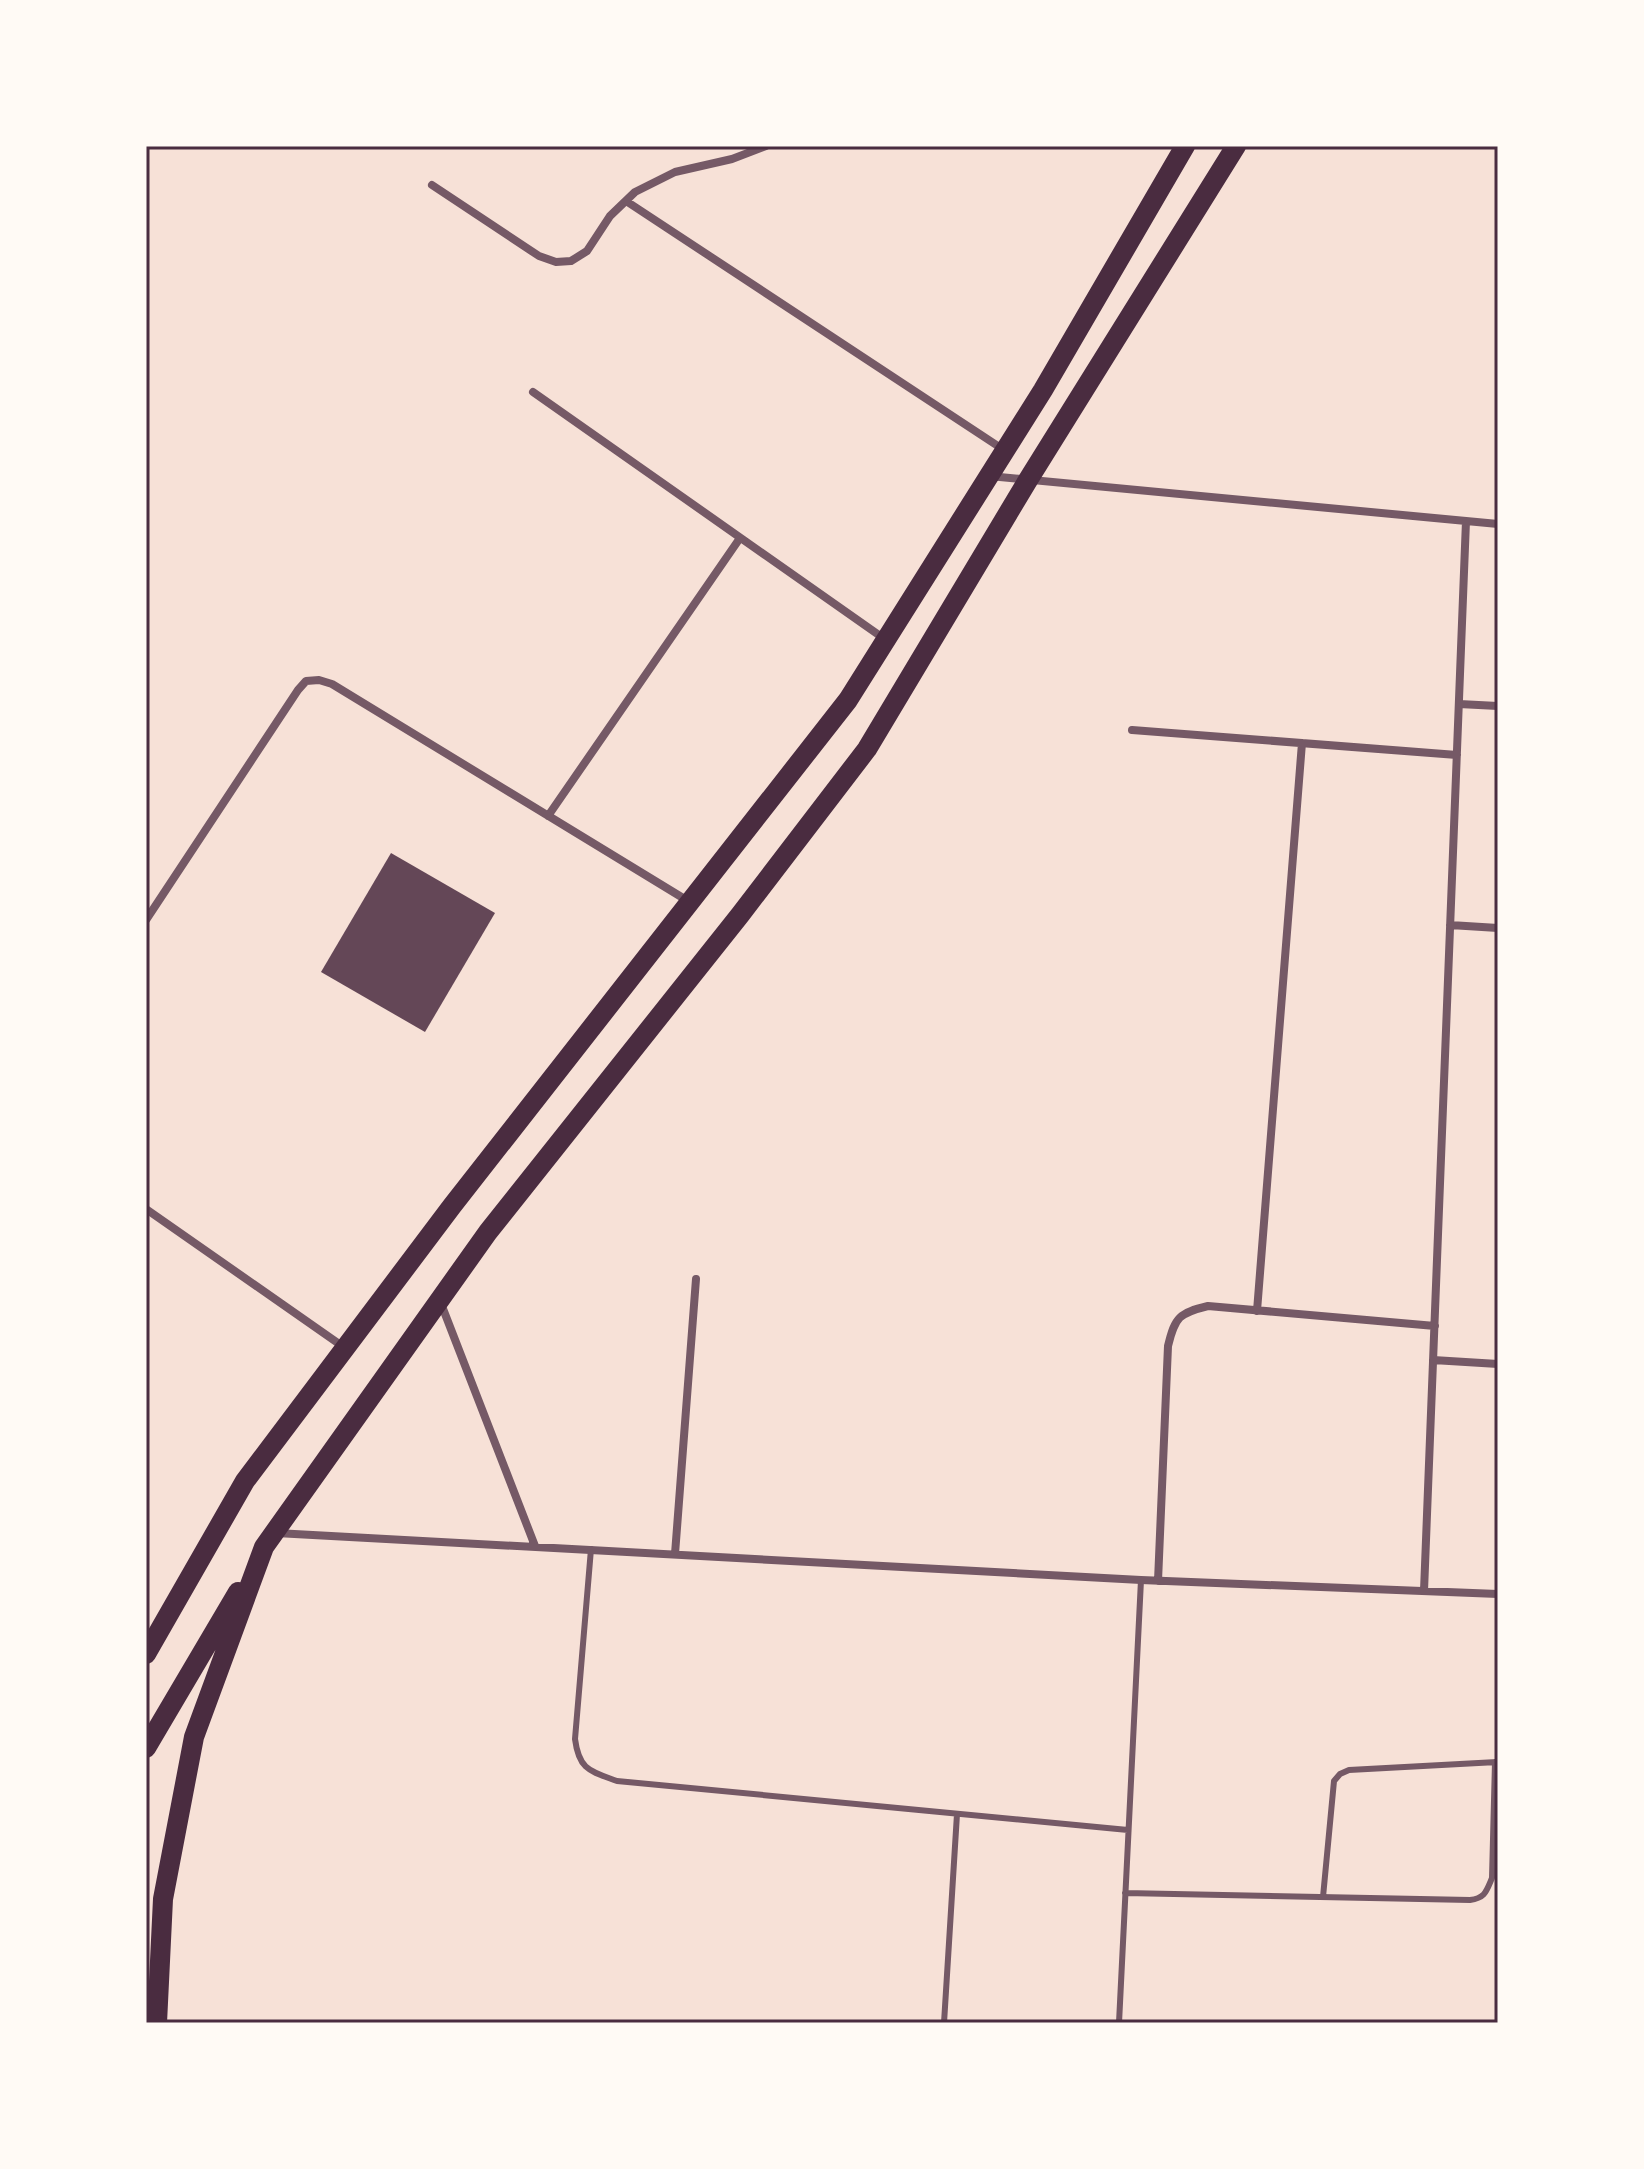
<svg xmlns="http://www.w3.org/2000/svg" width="1644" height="2169" viewBox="0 0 1644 2169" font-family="'Fira Sans',sans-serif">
<rect width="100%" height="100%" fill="#f7e1d7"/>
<!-- building -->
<path fill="#644757" d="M 391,853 L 495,913 L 425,1032 L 321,972 Z"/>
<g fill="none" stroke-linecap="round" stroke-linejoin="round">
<!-- service -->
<path stroke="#755966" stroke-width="6" d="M 591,1549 L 575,1739 C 579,1770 590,1771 617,1781 L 1128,1830
M 1125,1893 L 1470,1900 C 1485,1898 1486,1892 1492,1878 L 1495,1762
M 1323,1897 L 1334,1781 L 1340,1774 L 1349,1770 L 1497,1762
M 944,2023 L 957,1814
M 1119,2023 L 1141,1580"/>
<!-- minor -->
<path stroke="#755966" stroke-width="8" d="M 432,185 L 539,256 L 556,262 L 571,261 L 587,251 L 610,216 L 635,192 L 675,172 L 732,159 L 766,146
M 626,201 L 1004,450
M 533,392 L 886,640
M 989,476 L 1498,524
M 1459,704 L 1498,706
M 1132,730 L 1457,755
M 548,816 L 740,538
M 146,920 L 298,690 L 306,681 L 319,680 L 332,684 L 688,901
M 1450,925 L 1498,928
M 146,1209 L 345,1348
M 440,1301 L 535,1546
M 1257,1311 L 1302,743
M 1433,1360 L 1498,1364
M 276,1533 L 1141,1580 L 1498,1594
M 675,1554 L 696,1279
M 1158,1581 L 1168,1346 C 1175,1317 1179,1313 1208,1306 L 1435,1326
M 1424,1591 L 1466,521"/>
<!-- primary -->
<path stroke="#4a2c40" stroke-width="20" d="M 146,1654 L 245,1481 L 452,1206 L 848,700 L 1043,390 L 1185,146
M 146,1748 L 238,1592
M 157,2023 L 163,1899 L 194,1737 L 264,1547 L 488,1232 L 740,915 L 867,749 L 1028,480 L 1236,146"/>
</g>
<!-- border -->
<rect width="1644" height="2169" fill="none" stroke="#fffaf5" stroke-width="296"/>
<rect x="148" y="148" width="1348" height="1873" fill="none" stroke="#4a2c40" stroke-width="3"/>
</svg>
